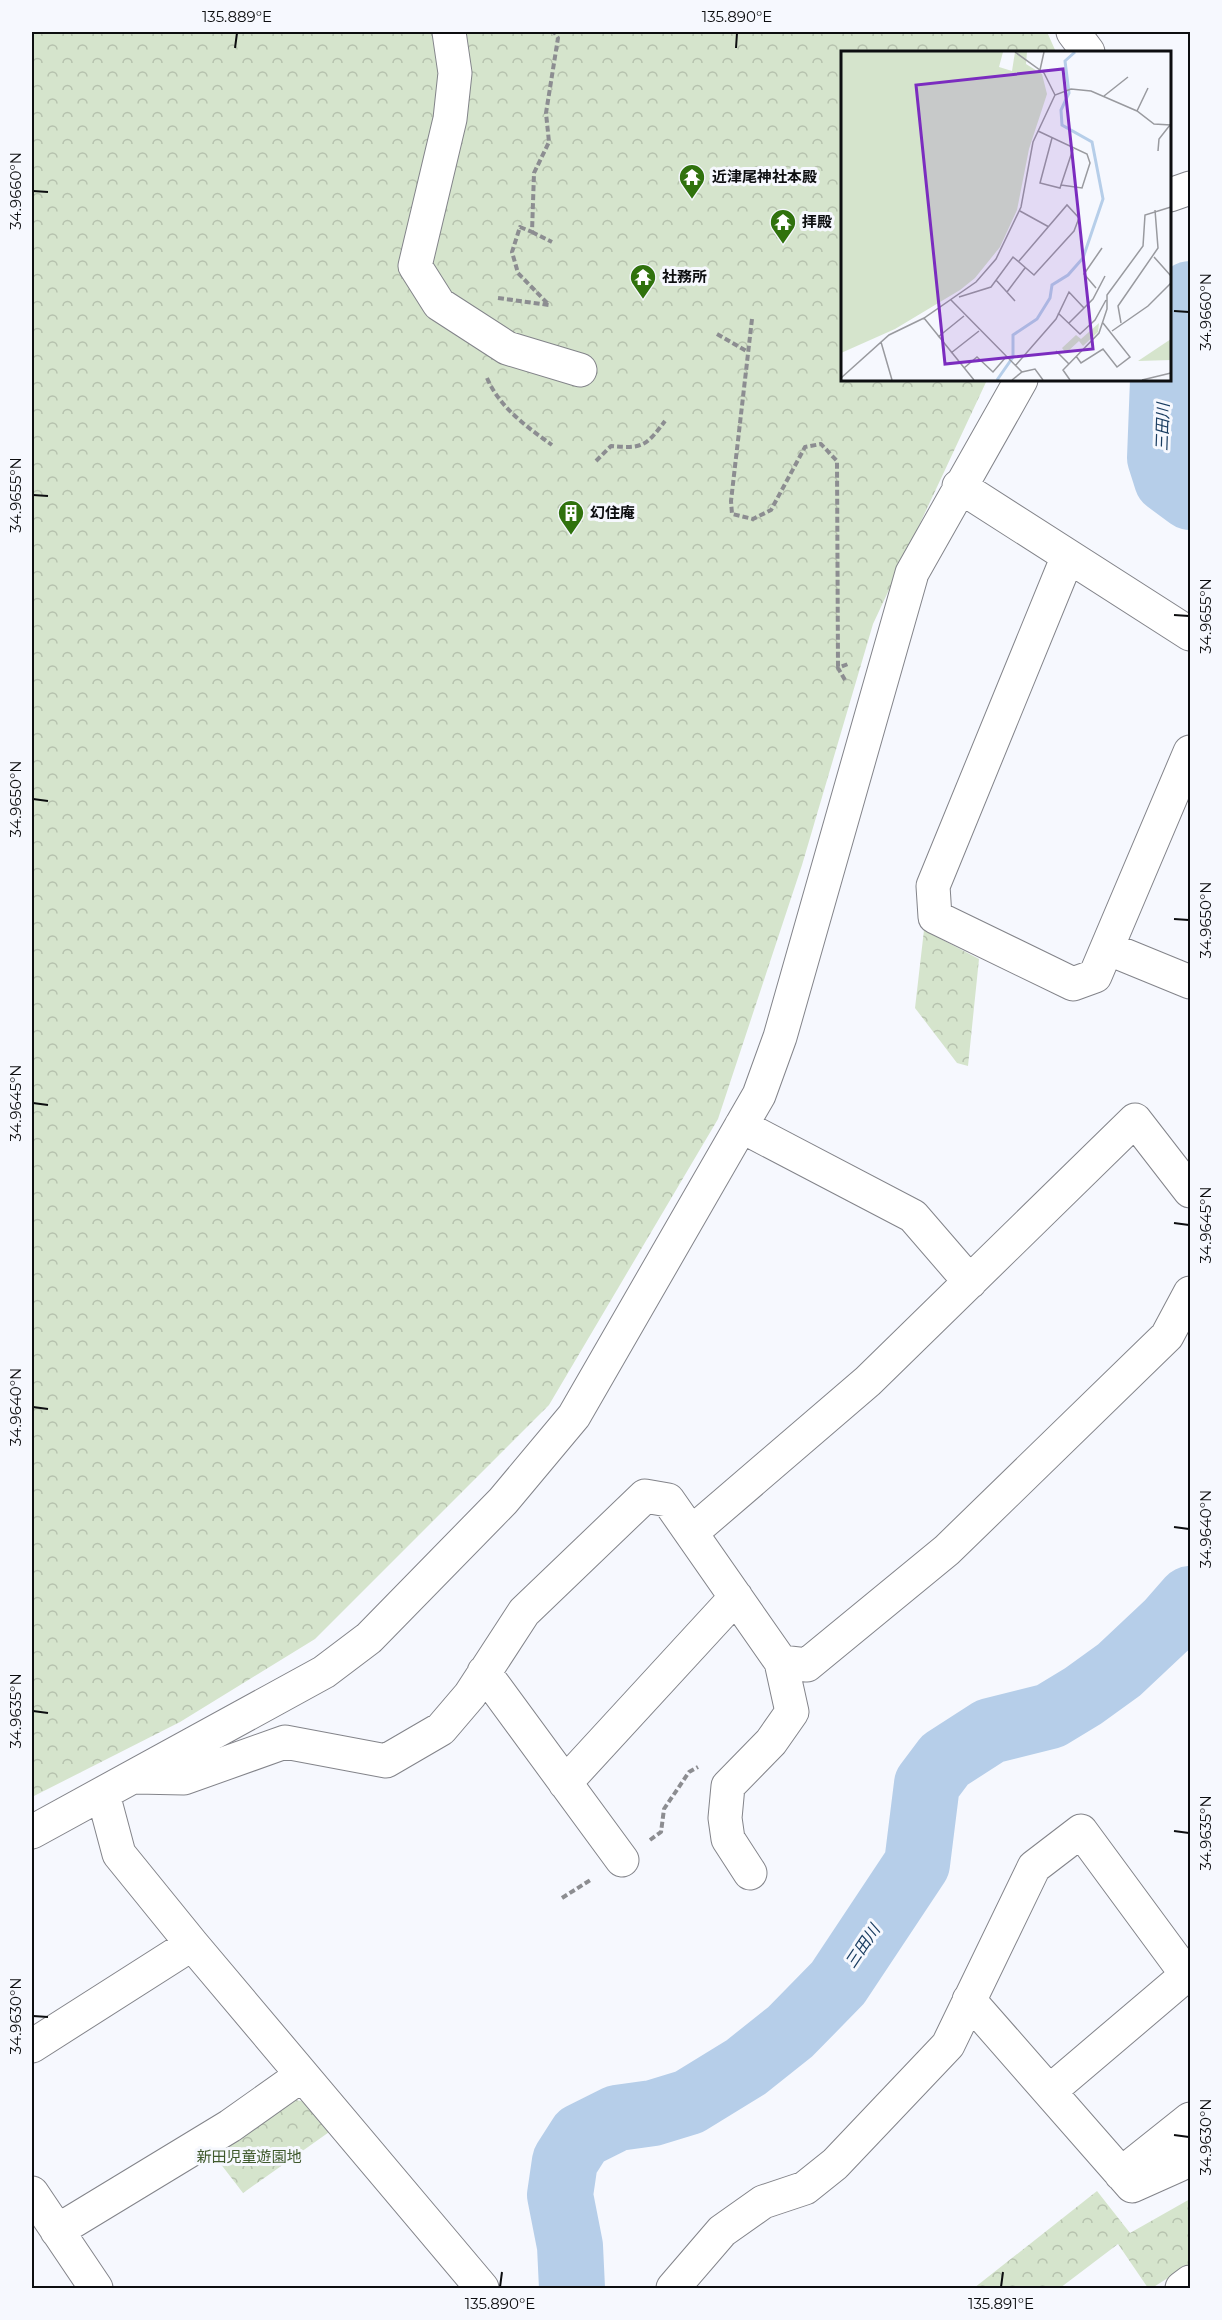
<svg xmlns="http://www.w3.org/2000/svg" width="1222" height="2320" viewBox="0 0 1222 2320" font-family="Montserrat,'Noto Sans JP',sans-serif">
<defs>
<pattern id="forest-crowns" width="20" height="18" patternUnits="userSpaceOnUse" patternTransform="scale(1.5)"><rect width="20" height="18" fill="#d5e4cc"/><path d="M2 6a3 3 0 1 1 6 0M12 15a3 3 0 1 1 6 0" fill="none" stroke="#b6c2ae"/></pattern>
</defs>
<rect width="100%" height="100%" fill="#f6f8fe"/>
<!-- forest -->
<path fill="url(#forest-crowns)" d="M 32,32 L 1047,32 L 1056,52 L 842,52 L 842,380 L 987,380 L 873,624 L 802,865 L 718,1119 L 549,1405 L 315,1639 L 180,1722 L 32,1797 Z
M 924,930 L 979,959 L 968,1066 L 957,1063 L 915,1008 Z
M 296,2100 L 315,2104 L 332,2130 L 243,2193 L 210,2150 Z
M 1097,2191 L 1130,2233 L 1190,2199 L 1190,2264 L 1152,2288 L 1148,2288 L 1118,2244 L 1060,2288 L 974,2288 Z"/>
<g fill="none" stroke-linecap="round" stroke-linejoin="round">
<!-- river -->
<path stroke="#b6cee9" stroke-width="66" d="M 1170,343 L 1172,329 L 1190,294
M 1163,380 L 1160,458 L 1167,480 L 1190,497
M 572,2288 L 570,2246 L 560,2195 L 565,2161 L 581,2136 L 617,2118 L 653,2113 L 689,2102 L 746,2067 L 790,2032 L 838,1983 L 917,1864 L 927,1784 L 945,1760 L 990,1731 L 1050,1716 L 1083,1696 L 1119,1670 L 1169,1623 L 1190,1599"/>
<!-- minor casing -->
<g stroke="#83848a" stroke-width="35">
<path id="minor" d="M 449,32 L 455,73 L 450,119 L 415,266 L 439,304 L 507,348 L 580,370
M 1073,32 L 1088,52
M 1170,195 L 1190,188
M 959,486 L 1190,634
M 1068,556 L 933,886 L 935,917 L 1073,984 L 1095,976 L 1190,752
M 1107,948 L 1190,982
M 741,1126 L 913,1216 L 970,1282
M 691,1533 L 868,1381 L 1135,1120 L 1190,1191
M 484,1672 L 622,1860
M 136,1777 L 184,1778 L 285,1742 L 386,1761 L 441,1729 L 470,1695 L 524,1612 L 645,1496 L 668,1500 L 781,1662 L 807,1665 L 947,1550 L 1167,1336 L 1190,1293
M 565,1783 L 736,1597
M 103,1794 L 119,1854 L 192,1944 L 482,2288
M 32,1832 L 324,1672 L 369,1638 L 503,1501 L 574,1416 L 759,1095 L 780,1037 L 912,573 L 1021,380
M 750,1873 L 728,1839 L 725,1818 L 728,1786 L 771,1742 L 792,1712 L 781,1662
M 969,2000 L 1132,2186 L 1179,2165 L 1190,2155
M 32,2046 L 192,1944
M 1050,2091 L 1190,1972
M 1121,2174 L 1190,2119
M 32,2193 L 96,2288
M 57,2231 L 230,2126 L 302,2075
M 673,2288 L 722,2231 L 763,2202 L 805,2188 L 835,2164 L 948,2045 L 1034,1867 L 1081,1831 L 1187,1975
M 1182,2288 L 1190,2282"/>
</g>
<!-- path -->
<path stroke="#8c8d91" stroke-width="4" stroke-dasharray="6 3" stroke-linecap="butt" d="M 532,232 L 552,242
M 498,298 L 549,305 L 518,273 L 512,252 L 520,227 L 532,232 L 534,173 L 549,142 L 546,113 L 558,38 L 554,32
M 752,319 L 731,501 L 732,514 L 753,519 L 771,510 L 805,447 L 821,444 L 837,461 L 838,668
M 717,334 L 748,352
M 487,378 C 500,408 527,427 552,445
M 596,461 L 611,446 C 643,449 646,446 665,421
M 845,680 L 838,668 L 848,664
M 650,1840 L 661,1832 L 664,1809 L 689,1772 L 698,1767
M 562,1898 L 592,1879"/>
<!-- minor -->
<use href="#minor" stroke="#fff" stroke-width="33"/>
</g>
<!-- ticks -->
<path fill="none" stroke="#0d0e10" stroke-width="2" d="M 235,48 L 237,33M 736,48 L 737,33M 33,191 L 48,192M 1174,311 L 1189,312M 33,495 L 48,496M 1174,615 L 1189,616M 33,799 L 48,801M 1174,919 L 1189,920M 33,1103 L 48,1105M 1174,1223 L 1189,1225M 33,1407 L 48,1409M 1174,1527 L 1189,1529M 33,1711 L 48,1713M 1174,1831 L 1189,1833M 33,2016 L 48,2017M 1174,2135 L 1189,2137M 500,2287 L 502,2272M 1001,2287 L 1003,2272"/>
<!-- icons -->
<defs>
<g id="temple-pin" transform="scale(1.35)"><path d="M0 17L-7.5 6A9.5 9.5 0 1 1 7.5 6Z" fill="#30720d" stroke="#f6f8fe"/><path d="M0-6L5-2H3V0L6.5 2.5H4V6H1.5V3h-3V6H-4V2.5H-6.5L-3 0V-2H-5Z" fill="#fff"/></g>
<g id="building-pin" transform="scale(1.35)"><path d="M0 17L-7.5 6A9.5 9.5 0 1 1 7.5 6Z" fill="#30720d" stroke="#f6f8fe"/><path d="M-4-6H4V6H1V3H-1V6H-4ZM-2.5-4.3h1.7v1.8h-1.7ZM.8-4.3h1.7v1.8H.8ZM-2.5-1h1.7V.8h-1.7ZM.8-1h1.7V.8H.8Z" fill="#fff"/></g>
</defs>
<g fill-rule="evenodd">
<use href="#temple-pin" x="692" y="177"/>
<use href="#temple-pin" x="783" y="222"/>
<use href="#temple-pin" x="643" y="277"/>
<use href="#building-pin" x="571" y="513"/>
</g>
<g text-anchor="middle" stroke-width="6" stroke-linejoin="round" paint-order="stroke">
<!-- poi labels -->
<g font-size="15" font-weight="bold" fill="#0d0e10" stroke="#f6f8fe" text-anchor="start">
<text x="712" y="182">近津尾神社本殿</text>
<text x="802" y="227">拝殿</text>
<text x="662" y="282">社務所</text>
<text x="590" y="518">幻住庵</text>
</g>
<!-- park labels -->
<g font-size="15" fill="#3f592c" stroke="#f6f8fe">
<text x="249" y="2162">新田児童遊園地</text>
</g>
<!-- water labels -->
<g font-size="16" font-style="italic" fill="#1a3d61" stroke="#f6f8fe">
<text transform="translate(1162 427) rotate(-88)" y="6">三田川</text>
<text transform="translate(862 1946) rotate(-56)" y="6">三田川</text>
</g>
</g>
<!-- overview -->
<g transform="translate(841 51)">
<rect width="330" height="330" fill="#f6f8fe"/>
<path d="M 0,1 L 162,1 L 158,16 L 171,20 L 174,1 L 186,1 L 185,13 L 201,23 L 206,43 L 188,98 L 176,159 L 159,196 L 134,227 L 119,239 L 54,278 L 0,302 ZM 258,272 L 257,281 L 242,295 L 238,290 L 225,302 L 221,297 L 235,284 L 240,288 Z" fill="#d5e4cc"/>
<path d="M 330,288 L 330,309 L 297,310 Z" fill="#d5e4cc"/>
<path fill="none" stroke="#b6cee9" stroke-width="3" d="M 156,329 L 172,306 L 172,284 L 196,268 L 209,247 L 211,234 L 227,224 L 242,207 L 262,148 L 251,91 L 221,74 L 220,59 L 228,42 L 224,10 L 234,1"/>
<path fill="none" stroke="#999a9f" stroke-width="1.5" d="M 174,1 L 203,22 L 214,44M 199,19 L 203,1M 263,45 L 287,26M 296,60 L 307,37M 197,80 L 246,103 L 249,112 L 241,137 L 220,134M 211,87 L 199,132 L 219,137 L 232,98M 317,100 L 318,88 L 329,74M 179,160 L 208,176M 313,206 L 330,225M 155,229 L 174,250M 255,237 L 243,223 L 261,197M 166,241 L 184,217M 118,246 L 150,236 L 172,206 L 193,224 L 233,180 L 238,167 L 226,154 L 178,210M 110,249 L 181,321M 217,262 L 239,283 L 254,269 L 265,249M 83,267 L 133,329M 228,272 L 252,248 L 264,225M 280,272 L 277,255 L 317,197 L 314,159M 271,280 L 307,255 L 330,232M 97,286 L 123,265M 40,291 L 51,329M 215,300 L 228,313M 110,302 L 138,280M 235,305 L 240,312 L 262,298 L 276,316 L 289,306 L 262,272M 174,315 L 215,268 L 228,241 L 243,257M 123,317 L 136,306 L 152,321 L 165,306M 0,327 L 48,284 L 83,267 L 135,231 L 155,208 L 180,156 L 192,91 L 214,44 L 230,38 L 250,40 L 296,60 L 313,73 L 330,74M 171,329 L 181,321 L 194,318 L 202,329M 229,329 L 222,319 L 258,282 L 266,258 L 266,244 L 302,195 L 304,164 L 330,156M 301,329 L 330,322"/>
<path fill="#7b2cbf" fill-opacity="0.15" stroke="#7b2cbf" stroke-width="3" d="M 222,18 L 252,298 L 104,313 L 75,34 Z"/>
<rect width="330" height="330" fill="none" stroke="#0d0e10" stroke-width="3"/>
</g>
<!-- border -->
<rect width="1222" height="2320" fill="none" stroke="#f6f8fe" stroke-width="66"/>
<rect x="33" y="33" width="1156" height="2254" fill="none" stroke="#0d0e10" stroke-width="2"/>
<g font-size="15" text-anchor="middle" fill="#0d0e10">
<text x="237" y="22">135.889°E</text>
<text x="737" y="22">135.890°E</text>
<text transform="translate(16 191) rotate(-90)" y="5">34.9660°N</text>
<text transform="translate(1206 312) rotate(-90)" y="5">34.9660°N</text>
<text transform="translate(16 495) rotate(-90)" y="5">34.9655°N</text>
<text transform="translate(1206 616) rotate(-90)" y="5">34.9655°N</text>
<text transform="translate(16 799) rotate(-90)" y="5">34.9650°N</text>
<text transform="translate(1206 920) rotate(-90)" y="5">34.9650°N</text>
<text transform="translate(16 1103) rotate(-90)" y="5">34.9645°N</text>
<text transform="translate(1206 1225) rotate(-90)" y="5">34.9645°N</text>
<text transform="translate(16 1407) rotate(-90)" y="5">34.9640°N</text>
<text transform="translate(1206 1529) rotate(-90)" y="5">34.9640°N</text>
<text transform="translate(16 1711) rotate(-90)" y="5">34.9635°N</text>
<text transform="translate(1206 1833) rotate(-90)" y="5">34.9635°N</text>
<text transform="translate(16 2016) rotate(-90)" y="5">34.9630°N</text>
<text transform="translate(1206 2137) rotate(-90)" y="5">34.9630°N</text>
<text x="500" y="2309">135.890°E</text>
<text x="1001" y="2309">135.891°E</text>
</g>
</svg>
